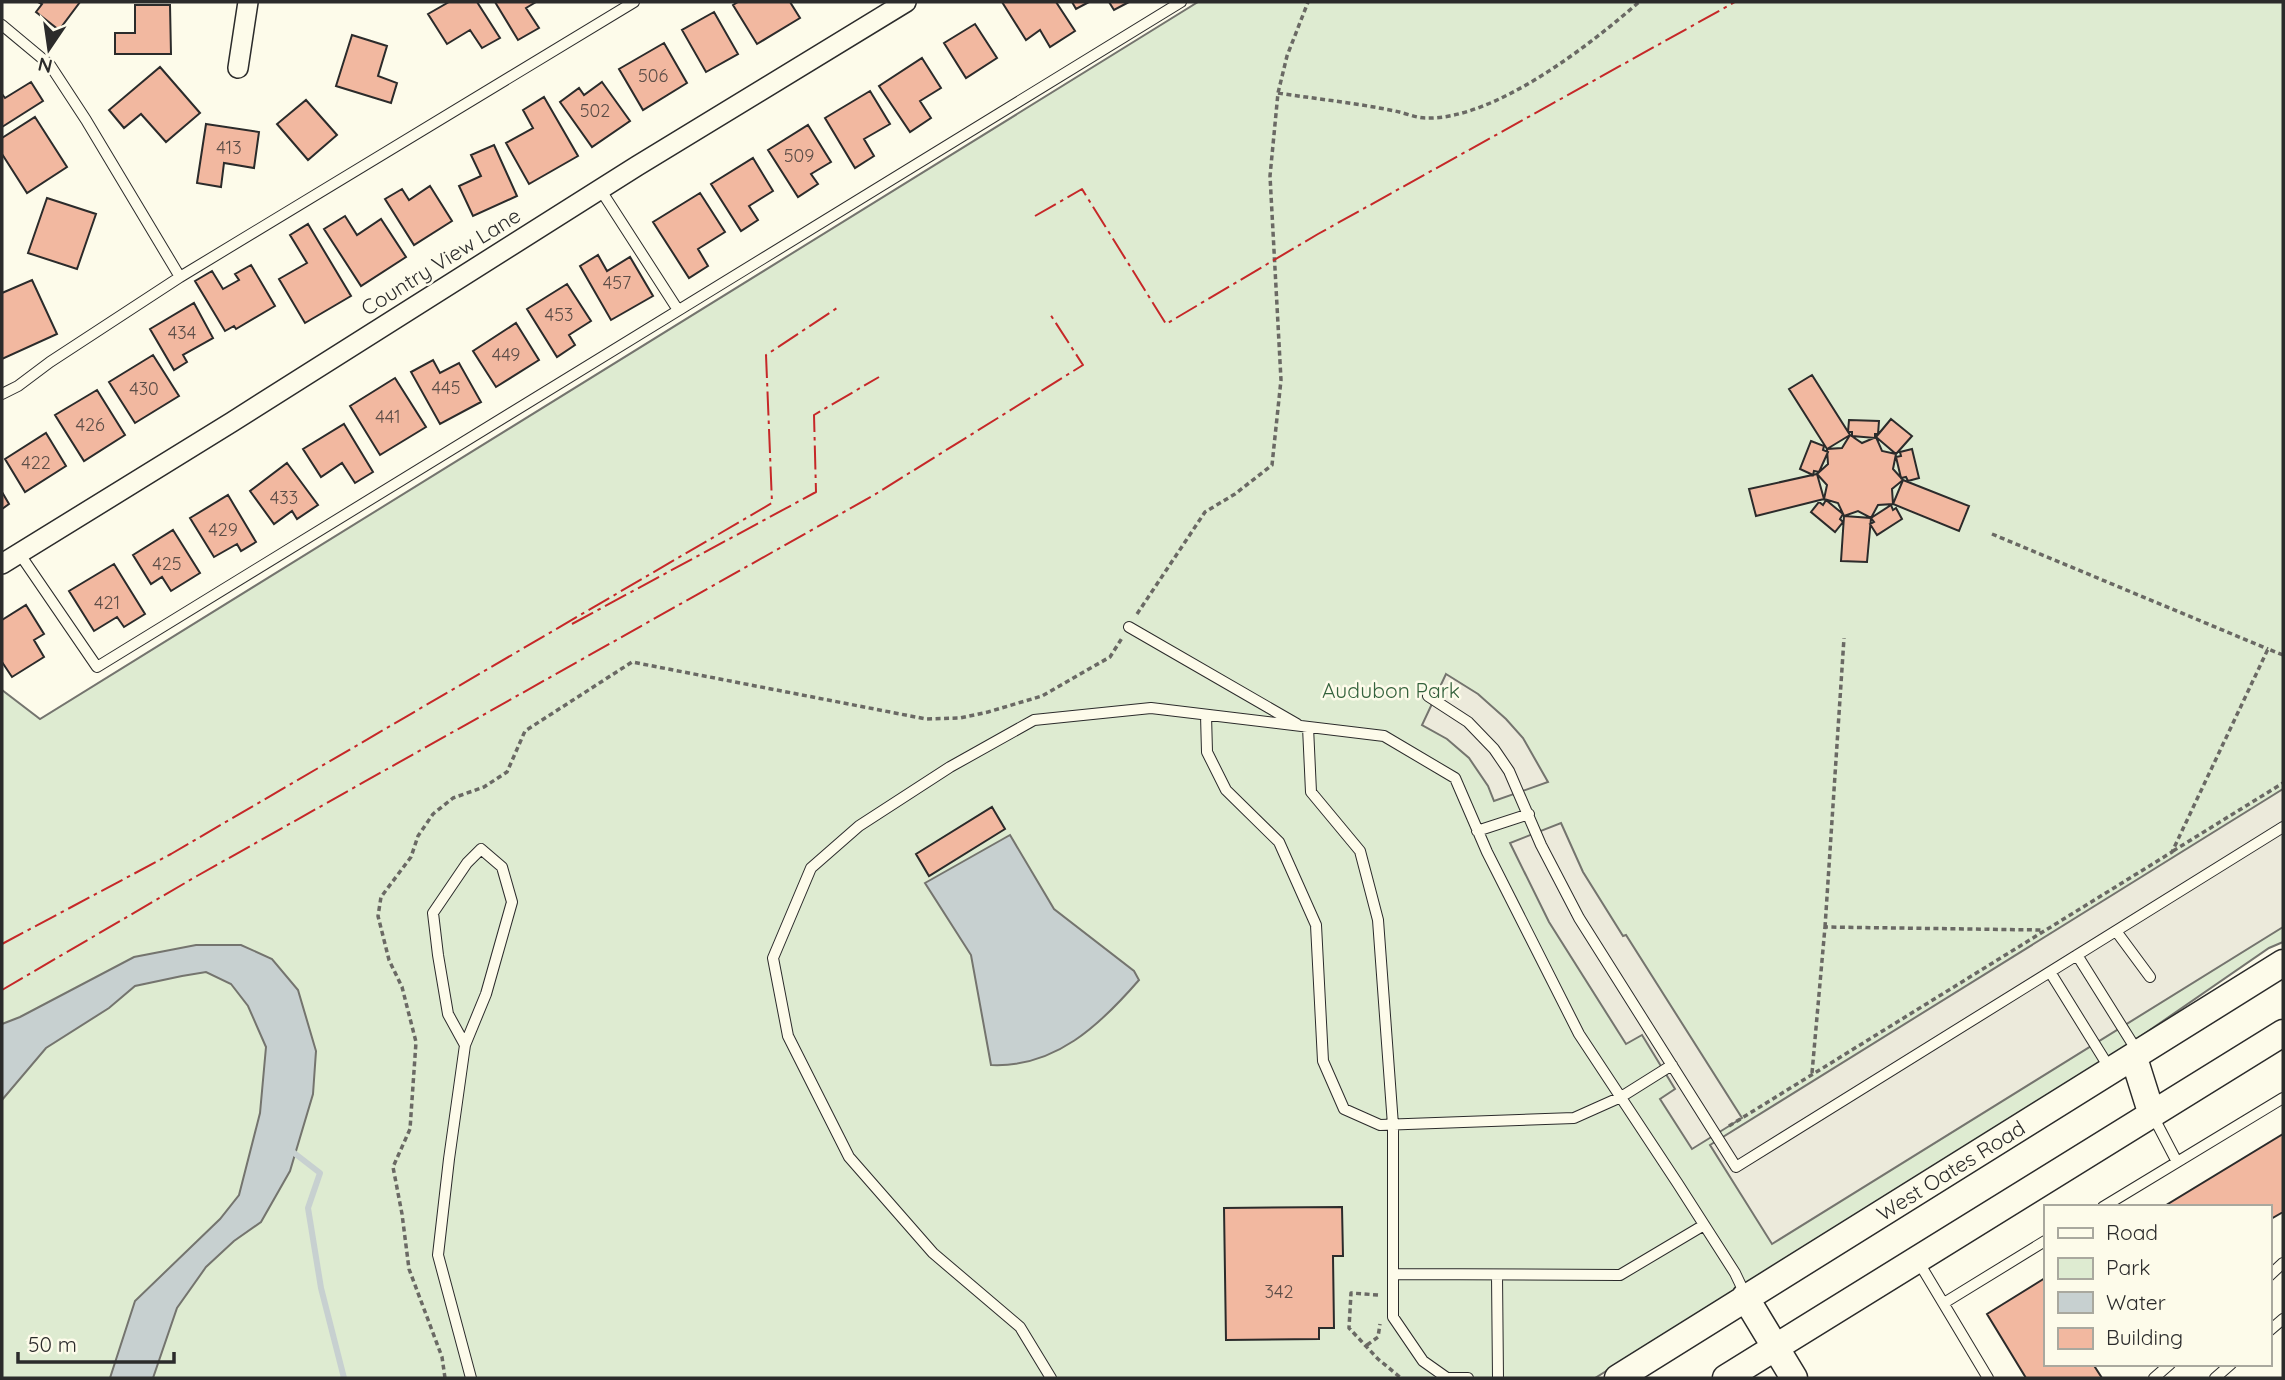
<svg xmlns="http://www.w3.org/2000/svg" width="2285" height="1380" viewBox="0 0 2285 1380" font-family="Quicksand,sans-serif">
<rect width="100%" height="100%" fill="#fdfbea"/>
<!-- green -->
<path fill="#deebd1" stroke="#74746e" stroke-width="2" d="M 1198,2 L 2283,2 L 2283,942 L 2269,948 L 2086,1074 L 1595,1378 L 2,1378 L 2,690 L 40,719 Z"/>
<!-- parking -->
<path fill="#eceadb" stroke="#74746e" stroke-width="2" d="M 1446,674 L 1478,694 L 1506,719 L 1523,738 L 1548,782 L 1494,801 L 1488,786 L 1469,758 L 1447,739 L 1422,725 Z
M 2283,789 L 2283,927 L 1772,1244 L 1710,1145 Z
M 1561,823 L 1583,872 L 1623,936 L 1626,935 L 1742,1118 L 1692,1149 L 1660,1099 L 1675,1089 L 1642,1035 L 1626,1044 L 1549,922 L 1510,843 Z"/>
<!-- water -->
<path fill="#c7d0d0" stroke="#74746e" stroke-width="2" d="M 1010,835 L 1054,909 L 1134,971 L 1139,980 C 1100,1025 1055,1068 991,1065 L 971,955 L 925,883 Z
M 196,945 L 241,945 L 272,959 L 298,990 L 316,1051 L 313,1094 L 290,1171 L 261,1222 L 234,1241 L 206,1267 L 177,1308 L 153,1378 L 110,1378 L 135,1301 L 220,1219 L 239,1195 L 260,1113 L 266,1047 L 248,1006 L 231,984 L 206,972 L 182,976 L 135,986 L 109,1008 L 46,1048 L 2,1100 L 2,1024 L 20,1017 L 134,957 Z"/>
<g fill="none" stroke-linecap="round" stroke-linejoin="round">
<!-- stream -->
<path stroke="#c7d0d0" stroke-width="6" d="M 289,1149 L 320,1173 L 308,1208 L 321,1288 L 344,1378"/>
</g>
<!-- building -->
<path fill="#f2b8a0" stroke="#2b2b2b" stroke-width="2" d="M 38,2 L 80,2 L 59,30 L 36,12 L 42,4 Z
M 449,2 L 477,2 L 500,38 L 482,48 L 470,30 L 447,44 L 428,14 Z
M 495,2 L 536,2 L 526,8 L 539,28 L 518,40 Z
M 738,2 L 790,2 L 800,18 L 757,44 L 733,5 Z
M 1002,2 L 1056,2 L 1075,31 L 1050,47 L 1040,30 L 1026,40 Z
M 1072,2 L 1089,2 L 1076,9 Z
M 1109,2 L 1129,2 L 1114,10 Z
M 135,5 L 170,5 L 171,54 L 115,54 L 115,33 L 135,33 Z
M 714,12 L 738,54 L 706,72 L 682,30 Z
M 975,24 L 997,58 L 966,78 L 944,43 Z
M 352,35 L 387,46 L 378,76 L 397,83 L 391,103 L 336,86 Z
M 664,43 L 687,83 L 643,110 L 619,69 Z
M 922,58 L 941,88 L 920,101 L 931,118 L 910,132 L 879,86 Z
M 160,67 L 200,113 L 166,142 L 141,114 L 124,128 L 109,110 Z
M 31,82 L 43,101 L 2,127 L 2,94 L 5,98 Z
M 602,82 L 630,121 L 592,147 L 560,102 L 579,88 L 584,95 Z
M 870,91 L 890,124 L 864,139 L 874,156 L 855,168 L 825,118 Z
M 544,97 L 578,156 L 529,184 L 506,143 L 533,128 L 523,110 Z
M 306,100 L 337,135 L 308,160 L 277,124 Z
M 35,117 L 67,167 L 27,193 L 2,154 L 2,138 Z
M 206,124 L 259,132 L 254,168 L 224,163 L 221,187 L 197,183 Z
M 808,125 L 831,162 L 811,174 L 818,184 L 798,197 L 768,150 Z
M 494,145 L 517,196 L 473,216 L 459,186 L 481,176 L 471,155 Z
M 753,158 L 773,191 L 749,206 L 758,220 L 741,231 L 711,184 Z
M 430,186 L 452,221 L 414,245 L 385,199 L 402,189 L 409,200 Z
M 700,193 L 725,232 L 698,249 L 708,266 L 689,278 L 653,222 Z
M 47,198 L 96,214 L 77,269 L 28,253 Z
M 345,216 L 357,235 L 381,219 L 406,257 L 361,286 L 324,229 Z
M 308,224 L 351,296 L 305,323 L 279,279 L 307,263 L 290,235 Z
M 598,255 L 607,271 L 630,257 L 653,296 L 611,320 L 580,266 Z
M 251,265 L 275,306 L 236,329 L 234,326 L 225,331 L 195,281 L 212,271 L 223,289 L 239,280 L 235,274 Z
M 32,280 L 57,334 L 2,359 L 2,293 Z
M 567,284 L 591,321 L 569,335 L 575,345 L 557,357 L 527,309 Z
M 194,303 L 213,338 L 183,355 L 187,362 L 174,370 L 150,329 Z
M 516,323 L 539,360 L 496,387 L 473,351 Z
M 153,355 L 179,396 L 135,423 L 109,382 Z
M 433,360 L 440,373 L 459,363 L 481,402 L 440,424 L 411,372 Z
M 1812,375 L 1850,435 L 1827,449 L 1789,389 Z
M 395,378 L 426,427 L 380,455 L 350,406 Z
M 97,390 L 125,435 L 84,461 L 55,415 Z
M 1891,419 L 1912,436 L 1896,454 L 1876,437 Z
M 1849,420 L 1879,421 L 1878,434 L 1875,434 L 1875,438 L 1852,436 L 1852,432 L 1848,432 Z
M 344,424 L 373,472 L 355,483 L 342,463 L 321,477 L 303,449 Z
M 46,433 L 66,466 L 25,492 L 5,459 Z
M 1850,435 L 1862,443 L 1876,437 L 1882,451 L 1896,454 L 1893,469 L 1903,480 L 1892,489 L 1893,504 L 1878,505 L 1871,518 L 1858,511 L 1844,516 L 1838,503 L 1824,499 L 1827,485 L 1817,474 L 1828,464 L 1827,449 L 1842,448 Z
M 1811,441 L 1824,446 L 1823,450 L 1828,452 L 1819,472 L 1814,471 L 1813,475 L 1800,469 Z
M 1912,449 L 1919,478 L 1908,481 L 1906,477 L 1901,478 L 1896,457 L 1901,456 L 1900,452 Z
M 287,463 L 318,505 L 297,519 L 292,511 L 274,524 L 250,491 Z
M 1817,474 L 1824,499 L 1756,516 L 1749,489 Z
M 1903,480 L 1969,506 L 1959,531 L 1893,504 Z
M 2,492 L 9,504 L 2,509 Z
M 228,495 L 256,542 L 241,551 L 237,544 L 214,557 L 190,518 Z
M 1826,500 L 1843,514 L 1840,519 L 1843,522 L 1835,532 L 1811,512 L 1819,502 L 1823,505 Z
M 1891,505 L 1893,510 L 1896,508 L 1902,519 L 1877,535 L 1870,524 L 1874,522 L 1871,518 Z
M 1844,516 L 1871,518 L 1867,562 L 1841,561 Z
M 173,530 L 200,573 L 171,591 L 162,577 L 151,584 L 133,555 Z
M 114,564 L 145,614 L 124,627 L 117,617 L 94,631 L 69,591 Z
M 26,605 L 44,634 L 34,640 L 44,657 L 12,677 L 2,662 L 2,620 Z
M 992,807 L 1005,829 L 929,876 L 916,854 Z
M 2283,1134 L 2283,1212 L 2269,1220 L 2269,1207 L 2163,1207 Z
M 1342,1207 L 1343,1256 L 1333,1256 L 1334,1328 L 1319,1328 L 1319,1339 L 1226,1340 L 1224,1208 Z
M 2045,1278 L 2045,1364 L 2093,1364 L 2102,1378 L 2026,1378 L 1987,1314 Z"/>
<g fill="none" stroke-linecap="round" stroke-linejoin="round">
<!-- lane casing -->
<g stroke="#2b2b2b" stroke-width="12">
<path id="lane" d="M 2,25 L 50,65 L 86,120 L 180,277
M 600,189 L 678,310
M 2,394 L 18,386 L 50,362 L 180,277 L 634,2
M 19,553 L 97,667 L 1181,2
M 1129,627 L 1297,724
M 1428,696 L 1468,722 L 1494,749 L 1509,771 L 1541,845 L 1579,918 L 1736,1167 L 2283,827
M 1206,715 L 1207,752 L 1226,790 L 1279,842 L 1316,925 L 1323,1061 L 1344,1109 L 1380,1125 L 1574,1118 L 1621,1097 L 1672,1065
M 1308,727 L 1311,792 L 1360,851 L 1378,920 L 1393,1125 L 1393,1317 L 1423,1361 L 1447,1378 L 1468,1378
M 1477,831 L 1529,814
M 2116,931 L 2150,977
M 2077,955 L 2134,1046 L 2134,1053
M 2050,972 L 2107,1064 L 2114,1062
M 465,1045 L 448,1014 L 438,955 L 433,913 L 467,863 L 481,849 L 502,867 L 512,902 L 486,994 L 465,1045 L 449,1159 L 438,1255 L 471,1378
M 2153,1116 L 2177,1162
M 2103,1207 L 2283,1098
M 1918,1261 L 1988,1378
M 1393,1274 L 1620,1275 L 1704,1225
M 1497,1275 L 1498,1378
M 2269,1276 L 2283,1263
M 1944,1303 L 2045,1241
M 2269,1331 L 2283,1319
M 1051,1378 L 1020,1327 L 933,1253 L 849,1157 L 788,1036 L 773,958 L 811,868 L 859,826 L 950,767 L 1034,720 L 1151,708 L 1384,736 L 1455,778 L 1487,852 L 1579,1034 L 1678,1184 L 1735,1273 L 1745,1294
M 2154,1378 L 2170,1364
M 2215,1378 L 2231,1364"/>
</g>
<!-- street casing -->
<g stroke="#2b2b2b" stroke-width="22">
<path id="street" d="M 238,68 L 248,2
M 2,564 L 232,422 L 637,166 L 906,2"/>
</g>
<!-- secondary casing -->
<g stroke="#2b2b2b" stroke-width="29">
<path id="secondary" d="M 2134,1058 L 2152,1115
M 1745,1297 L 1794,1378
M 1618,1378 L 2283,963
M 1726,1378 L 2283,1033"/>
</g>
<!-- path -->
<path stroke="#6a6964" stroke-width="3.5" stroke-dasharray="5 3.5" stroke-linecap="butt" d="M 1278,93 C 1317,99 1356,103 1395,111 C 1405,113 1416,118 1426,118 C 1494,120 1590,45 1639,2
M 1992,534 L 2268,649
M 1137,614 L 1205,512 L 1235,494 L 1272,465 L 1281,380 L 1270,176 L 1278,93 L 1287,56 L 1308,2
M 2173,851 L 2283,783
M 1825,927 L 1844,638
M 1812,1073 L 1825,927 L 2042,930
M 1729,1126 L 2172,852 L 2268,649 L 2283,655
M 1378,1295 L 1351,1293 L 1349,1328 L 1378,1359 L 1401,1378
M 1367,1345 L 1378,1337 L 1380,1324
M 445,1378 L 442,1357 L 409,1269 L 402,1214 L 393,1167 L 410,1129 L 416,1042 L 402,987 L 389,960 L 378,916 L 381,897 L 411,857 L 418,836 L 433,814 L 453,798 L 484,787 L 507,772 L 525,731 L 632,662 L 926,719 L 960,718 L 988,712 L 1042,696 L 1110,657 L 1122,638"/>
<!-- lane -->
<use href="#lane" stroke="#fdfbea" stroke-width="10"/>
<!-- street -->
<use href="#street" stroke="#fdfbea" stroke-width="19"/>
<!-- secondary -->
<use href="#secondary" stroke="#fdfbea" stroke-width="26"/>
<!-- power -->
<path stroke="#c62828" stroke-width="2" stroke-dasharray="24 5 3.5 5" stroke-linecap="butt" d="M 1035,216 L 1082,189 L 1166,324 L 1318,234 L 1735,2
M 572,624 L 816,492 L 814,415 L 879,377
M 2,944 L 171,854 L 772,503 L 766,355 L 837,308
M 2,990 L 197,876 L 874,495 L 1083,365 L 1050,314"/>
</g>
<g text-anchor="middle" stroke-width="5" stroke-linejoin="round" paint-order="stroke">
<!-- number labels -->
<g font-size="18" fill="#5d4e48">
<text x="653" y="82">506</text>
<text x="595" y="117">502</text>
<text x="229" y="154">413</text>
<text x="799" y="162">509</text>
<text x="617" y="289">457</text>
<text x="559" y="321">453</text>
<text x="182" y="339">434</text>
<text x="506" y="361">449</text>
<text x="446" y="394">445</text>
<text x="144" y="395">430</text>
<text x="388" y="423">441</text>
<text x="90" y="431">426</text>
<text x="36" y="469">422</text>
<text x="284" y="504">433</text>
<text x="223" y="536">429</text>
<text x="167" y="570">425</text>
<text x="107" y="609">421</text>
<text x="1279" y="1298">342</text>
</g>
<!-- street labels -->
<g font-size="21" fill="#2b2b2b" stroke="#fdfbea">
<text transform="translate(441 262) rotate(-32)" y="7">Country View Lane</text>
<text transform="translate(1951 1171) rotate(-32)" y="7">West Oates Road</text>
</g>
<!-- park labels -->
<g font-size="21" fill="#34623c" stroke="#fdfbea">
<text x="1391" y="698">Audubon Park</text>
</g>
</g>
<!-- border -->
<rect width="2285" height="1380" fill="none" stroke="#2b2b2b" stroke-width="7"/>
<!-- legend -->
<rect x="2044" y="1205" width="228" height="161" fill="#fdfbea" stroke="#a9a89e" stroke-width="2"/>
<rect x="2058" y="1228" width="35" height="10" fill="#fdfbea" stroke="#a9a89e" stroke-width="2"/>
<text x="2106" y="1240" font-size="21" fill="#2b2b2b">Road</text>
<rect x="2058" y="1258" width="35" height="21" fill="#deebd1" stroke="#a9a89e" stroke-width="2"/>
<text x="2106" y="1275" font-size="21" fill="#2b2b2b">Park</text>
<rect x="2058" y="1292" width="35" height="21" fill="#c7d0d0" stroke="#a9a89e" stroke-width="2"/>
<text x="2106" y="1310" font-size="21" fill="#2b2b2b">Water</text>
<rect x="2058" y="1328" width="35" height="21" fill="#f2b8a0" stroke="#a9a89e" stroke-width="2"/>
<text x="2106" y="1345" font-size="21" fill="#2b2b2b">Building</text>
<!-- north arrow -->
<g transform="translate(49 49) rotate(193)" stroke="#fdfbea" stroke-width="5" paint-order="stroke">
<path d="M0-5L12 26L0 18L-12 26Z" fill="#2b2b2b"/>
<text y="-10" font-size="19" font-weight="bold" text-anchor="middle" fill="#2b2b2b">N</text>
</g>
<!-- scale -->
<path d="M18 1352v10h156v-10" fill="none" stroke="#2b2b2b" stroke-width="3.5"/>
<text x="28" y="1352" font-size="21" fill="#2b2b2b" stroke="#fdfbea" stroke-width="5" paint-order="stroke">50 m</text>
</svg>
